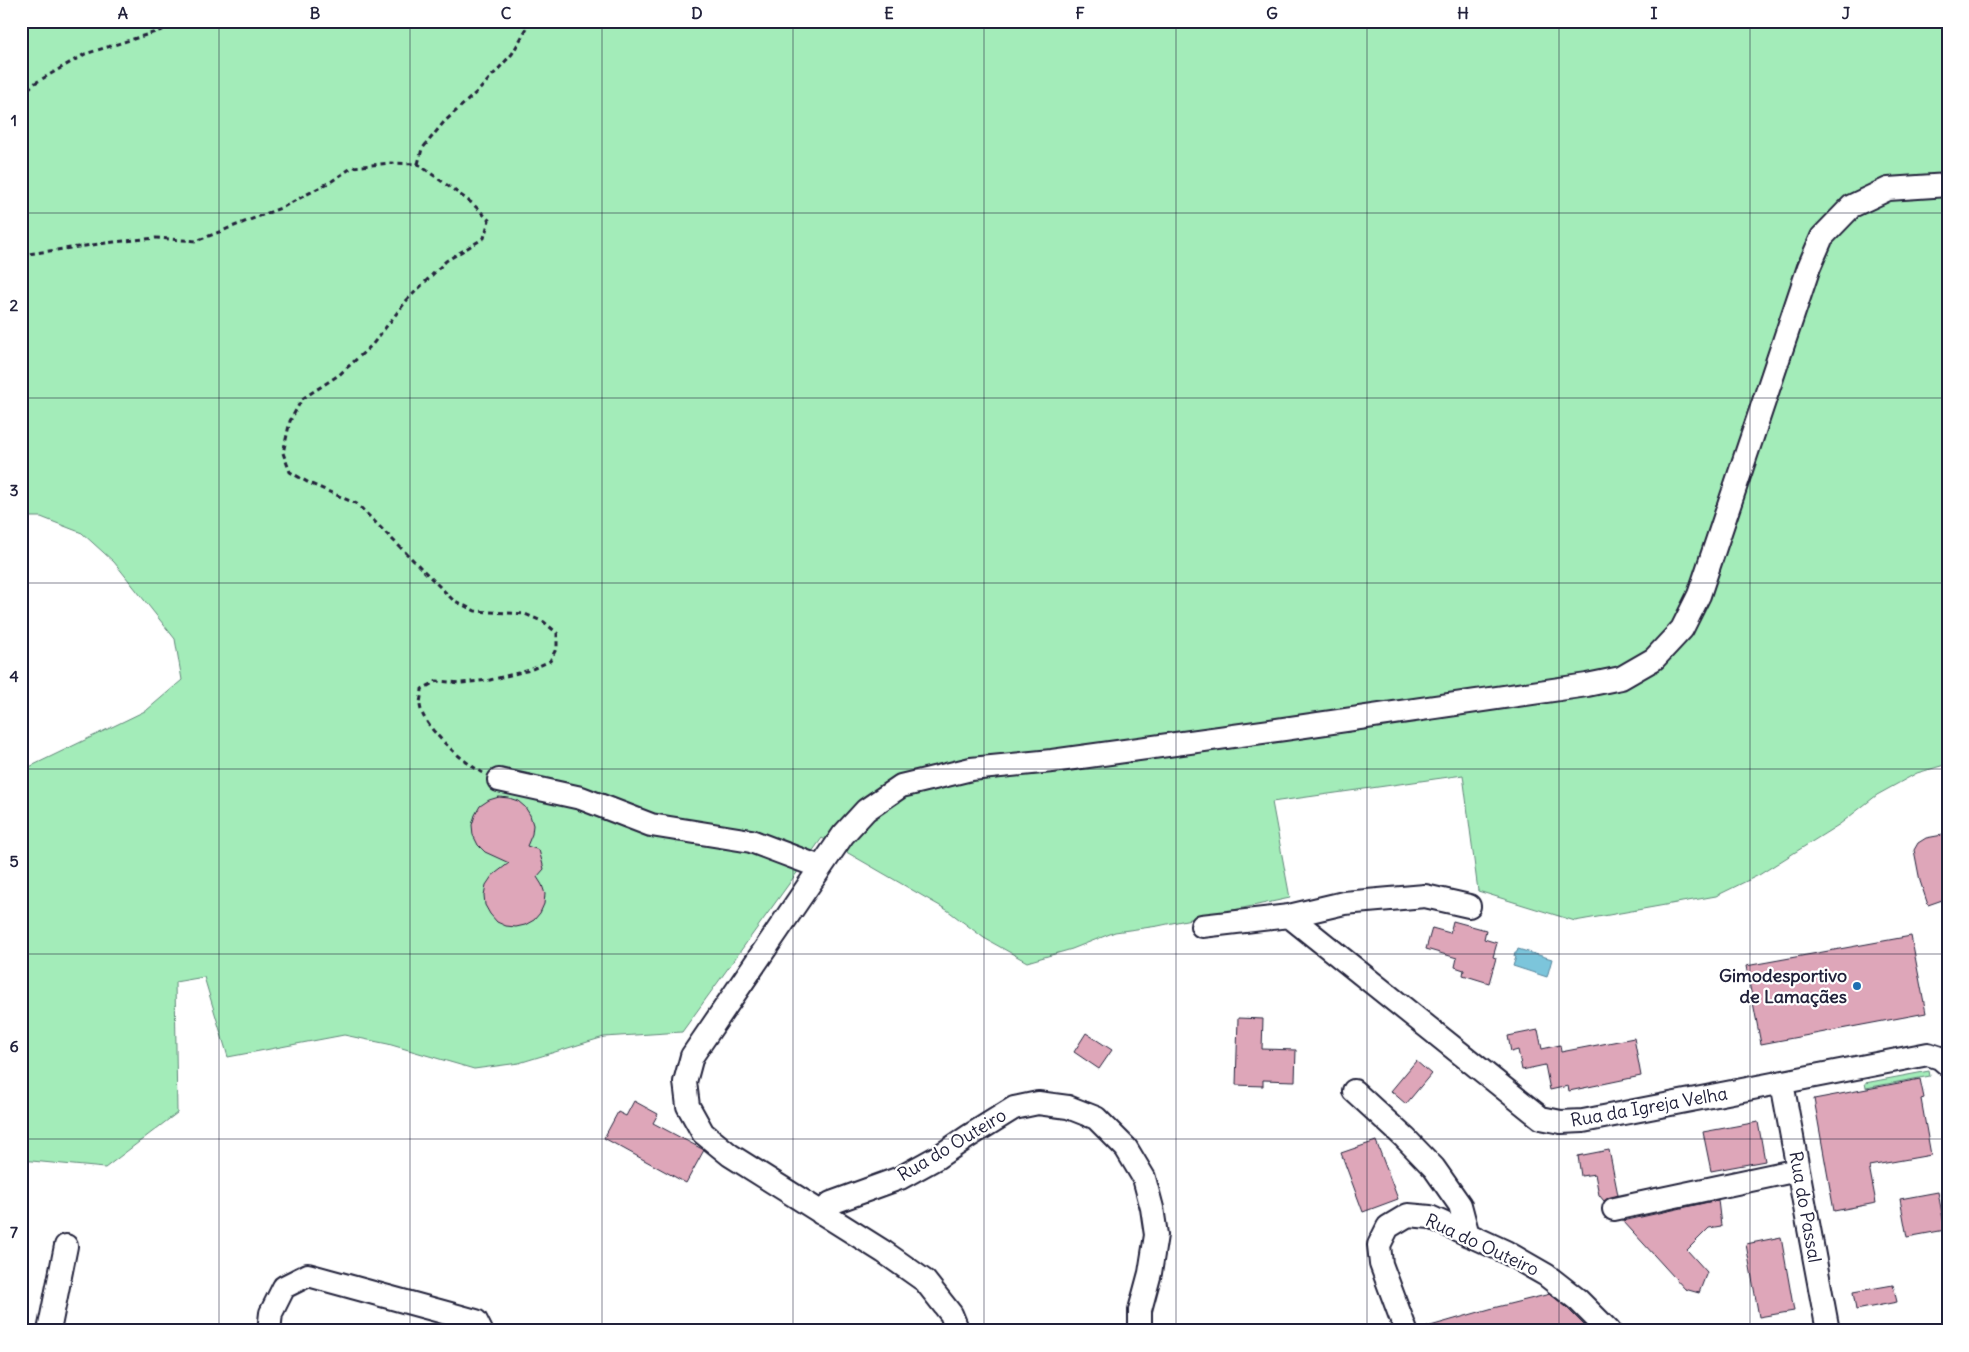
<svg xmlns="http://www.w3.org/2000/svg" width="1969" height="1352" viewBox="0 0 1969 1352" font-family="Delius,sans-serif">
<rect width="100%" height="100%" fill="#fff"/>
<filter id="ink" filterUnits="userSpaceOnUse"><feTurbulence type="fractalNoise" baseFrequency=".02" numOctaves="2"/><feDisplacementMap in="SourceGraphic" scale="10" xChannelSelector="R" yChannelSelector="G"/><feConvolveMatrix kernelMatrix="1 2 1 2 8 2 1 2 1" color-interpolation-filters="sRGB"/></filter>
<g filter="url(#ink)">
<!-- green -->
<path fill="#a3ecb9" stroke="#62877a" d="M 21,21 L 1948,21 L 1948,764 L 1917,773 L 1877,795 L 1840,824 L 1759,875 L 1716,896 L 1575,921 L 1478,891 L 1463,775 L 1272,802 L 1290,898 L 1158,926 L 1115,932 L 1072,949 L 1027,962 L 984,938 L 947,910 L 822,838 L 682,1032 L 604,1037 L 519,1063 L 474,1069 L 388,1044 L 344,1035 L 228,1057 L 204,977 L 175,982 L 177,1113 L 105,1168 L 21,1160 L 21,771 L 147,710 L 182,680 L 175,639 L 114,562 L 82,533 L 41,517 L 21,517 Z
M 1929,1071 L 1930,1076 L 1866,1088 L 1865,1083 Z"/>
<!-- water -->
<path fill="#7bc5db" stroke="#57849b" d="M 1518,949 L 1552,959 L 1547,977 L 1513,966 L 1516,957 L 1514,956 L 1515,952 L 1517,952 Z"/>
<!-- building -->
<path fill="#dea6b9" stroke="#22223b" d="M 499,797 L 509,798 L 518,801 L 525,807 L 530,815 L 533,825 L 532,834 L 527,846 L 539,850 L 544,869 L 537,877 L 542,885 L 545,894 L 544,904 L 540,913 L 534,920 L 525,925 L 516,927 L 506,926 L 497,922 L 490,914 L 485,905 L 484,895 L 486,885 L 492,876 L 509,863 L 485,852 L 478,845 L 473,835 L 472,825 L 475,815 L 480,806 L 489,800 Z
M 1948,834 L 1948,898 L 1928,905 L 1920,881 L 1914,850 L 1918,843 L 1926,838 Z
M 1453,921 L 1486,930 L 1484,939 L 1497,943 L 1493,957 L 1496,958 L 1489,983 L 1463,975 L 1464,970 L 1455,967 L 1457,958 L 1426,949 L 1432,928 L 1450,933 Z
M 1911,936 L 1926,1013 L 1761,1044 L 1746,966 Z
M 1238,1018 L 1263,1019 L 1262,1049 L 1296,1050 L 1295,1081 L 1263,1080 L 1263,1086 L 1236,1085 Z
M 1538,1030 L 1542,1049 L 1560,1045 L 1561,1052 L 1634,1038 L 1641,1076 L 1569,1091 L 1568,1086 L 1550,1090 L 1545,1065 L 1522,1070 L 1518,1050 L 1511,1052 L 1508,1036 Z
M 1086,1033 L 1112,1050 L 1099,1069 L 1074,1052 Z
M 1416,1061 L 1431,1074 L 1406,1104 L 1391,1091 Z
M 1920,1079 L 1924,1098 L 1921,1099 L 1931,1155 L 1869,1166 L 1876,1203 L 1834,1211 L 1814,1099 Z
M 634,1101 L 658,1114 L 653,1123 L 704,1150 L 686,1183 L 604,1138 L 618,1112 L 626,1116 Z
M 1758,1122 L 1765,1161 L 1711,1171 L 1703,1132 Z
M 1376,1141 L 1398,1199 L 1363,1212 L 1341,1153 Z
M 1609,1150 L 1618,1195 L 1604,1201 L 1599,1195 L 1595,1174 L 1581,1176 L 1578,1156 Z
M 1938,1192 L 1945,1230 L 1907,1237 L 1900,1199 Z
M 1718,1200 L 1721,1226 L 1709,1228 L 1687,1250 L 1707,1272 L 1699,1293 L 1685,1289 L 1623,1221 Z
M 1781,1237 L 1794,1311 L 1759,1317 L 1746,1244 Z
M 1893,1285 L 1897,1302 L 1856,1310 L 1853,1292 Z
M 1550,1294 L 1565,1306 L 1590,1331 L 1427,1331 L 1427,1327 L 1493,1308 Z"/>
<g fill="none" stroke-linecap="round" stroke-linejoin="round">
<!-- minor casing -->
<g stroke="#22223b" stroke-width="26">
<path id="minor" d="M 499,780 L 581,798 L 651,825 L 751,841 L 820,867
M 1289,916 L 1541,1118 L 1561,1122 L 1583,1121 L 1928,1054 L 1940,1058 L 1948,1065
M 1202,926 L 1289,916 L 1344,903 L 1425,896 L 1469,906
M 1782,1083 L 1828,1331
M 1354,1091 L 1405,1138 L 1434,1168 L 1460,1205 L 1468,1235
M 1614,1209 L 1798,1170
M 821,1213 L 831,1203 L 900,1178 L 938,1157 L 969,1136 L 1014,1108 L 1038,1103 L 1068,1107 L 1096,1118 L 1126,1148 L 1144,1178 L 1152,1208 L 1156,1235 L 1150,1273 L 1140,1310 L 1140,1331
M 49,1331 L 66,1246
M 269,1331 L 271,1313 L 284,1287 L 308,1275 L 476,1321 L 481,1331
M 958,1331 L 951,1314 L 925,1281 L 884,1252 L 730,1155 L 703,1133 L 688,1106 L 685,1082 L 692,1056 L 843,835 L 866,810 L 901,786 L 971,769 L 1052,761 L 1284,729 L 1587,685 L 1621,678 L 1654,659 L 1682,629 L 1699,595 L 1809,267 L 1822,237 L 1852,206 L 1888,189 L 1948,185
M 1406,1331 L 1381,1264 L 1379,1245 L 1388,1227 L 1408,1215 L 1430,1217 L 1506,1252 L 1546,1275 L 1578,1300 L 1609,1331"/>
</g>
<!-- path -->
<path stroke="#22223b" stroke-width="3" stroke-dasharray="5 4" stroke-linecap="butt" d="M 21,95 L 35,83 L 85,54 L 191,21
M 418,164 L 422,149 L 444,122 L 480,89 L 512,54 L 531,21
M 21,255 L 114,242 L 156,238 L 196,241 L 283,207 L 332,181 L 353,167 L 389,163 L 418,164 L 473,204 L 489,220 L 484,238 L 446,261 L 407,300 L 372,345 L 339,375 L 302,399 L 290,421 L 283,453 L 290,472 L 309,483 L 357,504 L 453,600 L 475,611 L 525,614 L 544,622 L 557,633 L 557,647 L 550,661 L 530,670 L 490,680 L 461,683 L 437,681 L 422,689 C 422,694 420,700 420,705 C 422,727 464,763 483,773"/>
<!-- minor -->
<use href="#minor" stroke="#fff" stroke-width="22"/>
</g>
</g>
<!-- grid -->
<path fill="none" stroke="#22223b" stroke-width="1" stroke-opacity="0.55" d="M 219,21 L 219,1331M 410,21 L 410,1331M 602,21 L 602,1331M 793,21 L 793,1331M 984,21 L 984,1331M 1176,21 L 1176,1331M 1367,21 L 1367,1331M 1559,21 L 1559,1331M 1750,21 L 1750,1331M 21,213 L 1948,213M 21,398 L 1948,398M 21,583 L 1948,583M 21,769 L 1948,769M 21,954 L 1948,954M 21,1139 L 1948,1139"/>
<!-- markers -->
<circle fill="#1f6fb2" stroke="#fff" stroke-width="2" cx="1857" cy="986" r="5"/>
<g text-anchor="middle" stroke-width="4.5" stroke-linejoin="round" paint-order="stroke">
<!-- poi labels -->
<g font-size="18" font-weight="bold" fill="#22223b" stroke="#fff" text-anchor="end">
<text x="1847" y="982">Gimodesportivo<tspan x="1847" dy="21">de Lamaçães</tspan></text>
</g>
<!-- street labels -->
<g font-size="18" fill="#22223b" stroke="#fff">
<text transform="translate(1649 1107) rotate(-10)" y="6">Rua da Igreja Velha</text>
<text transform="translate(952 1145) rotate(-31)" y="6">Rua do Outeiro</text>
<text transform="translate(1805 1207) rotate(80)" y="6">Rua do Passal</text>
<text transform="translate(1482 1245) rotate(25)" y="6">Rua do Outeiro</text>
</g>
</g>
<!-- margin -->
<rect width="1969" height="1352" fill="none" stroke="#fff" stroke-width="55"/>
<rect x="28" y="28" width="1914" height="1296" fill="none" stroke="#22223b" stroke-width="2"/>
<g font-size="16" text-anchor="middle" font-weight="bold" fill="#22223b">
<text x="123" y="19">A</text>
<text x="315" y="19">B</text>
<text x="506" y="19">C</text>
<text x="697" y="19">D</text>
<text x="889" y="19">E</text>
<text x="1080" y="19">F</text>
<text x="1272" y="19">G</text>
<text x="1463" y="19">H</text>
<text x="1654" y="19">I</text>
<text x="1846" y="19">J</text>
<text x="14" y="126">1</text>
<text x="14" y="311">2</text>
<text x="14" y="496">3</text>
<text x="14" y="682">4</text>
<text x="14" y="867">5</text>
<text x="14" y="1052">6</text>
<text x="14" y="1238">7</text>
</g>
</svg>
